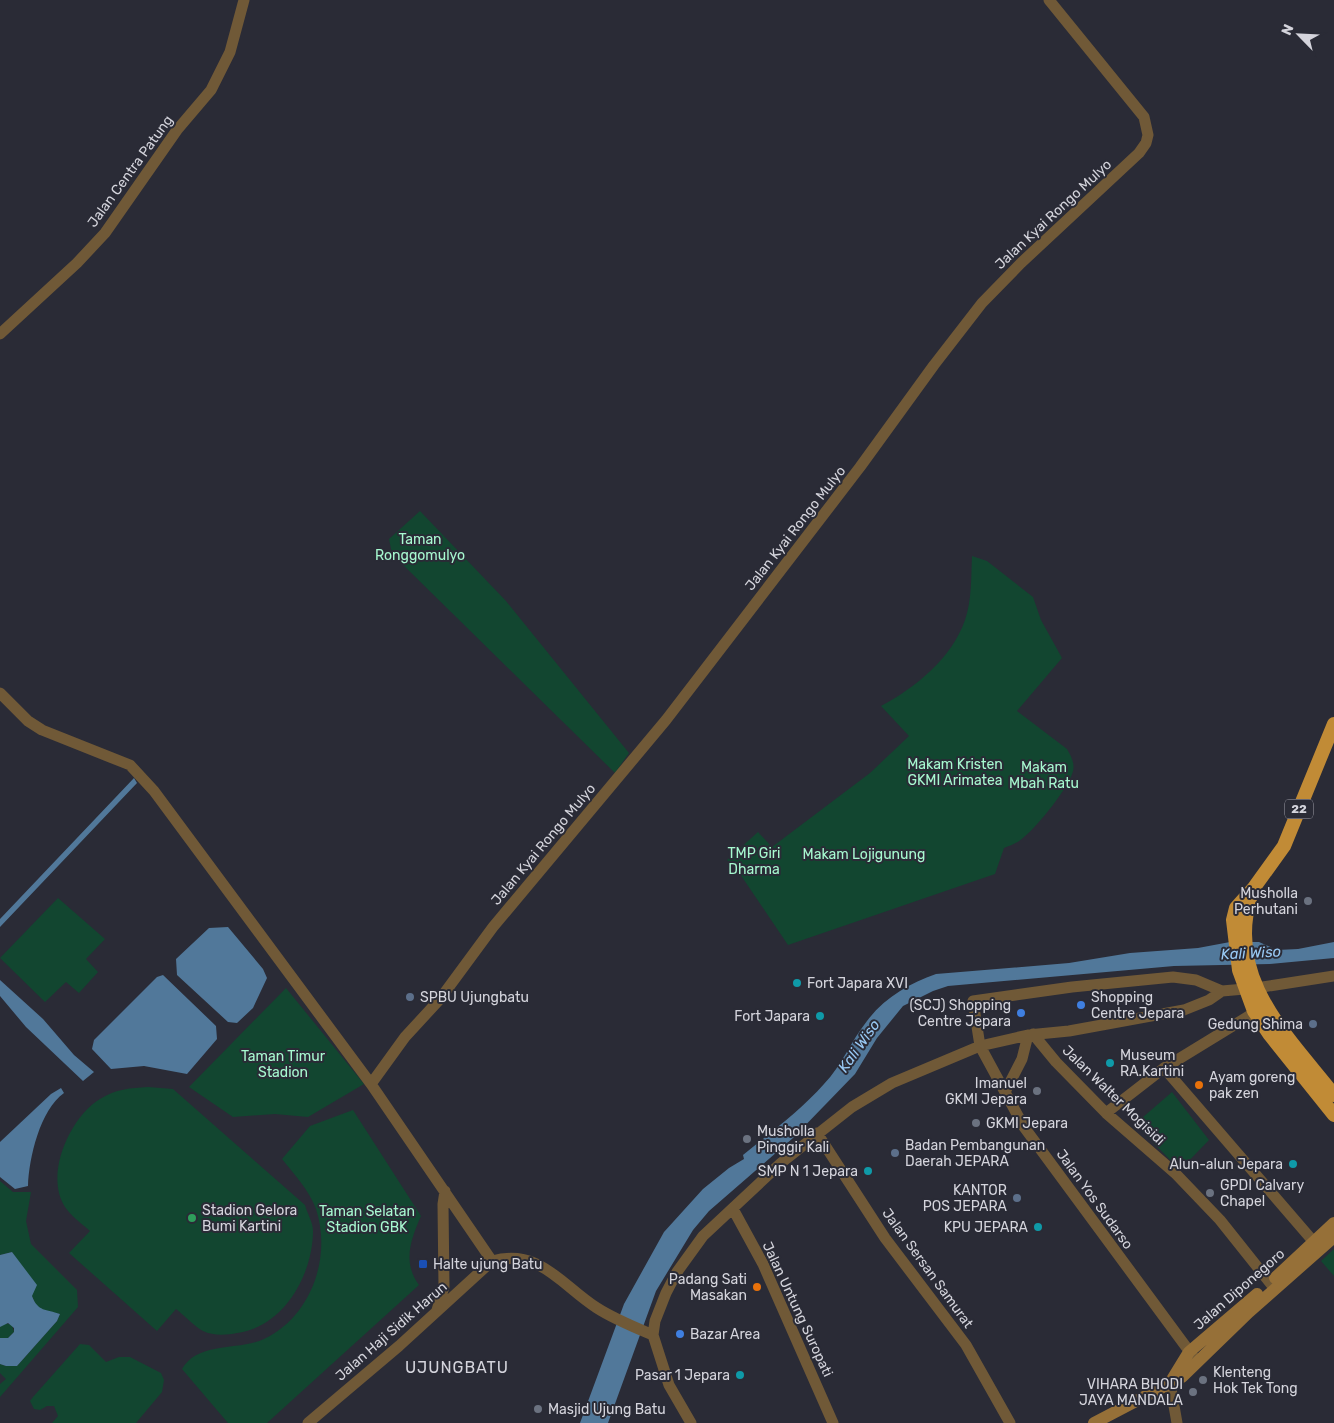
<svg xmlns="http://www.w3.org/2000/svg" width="1334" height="1423" viewBox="0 0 1334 1423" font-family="Rubik,sans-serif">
<rect width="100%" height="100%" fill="#2a2b36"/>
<!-- green -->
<path fill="#124630" d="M 420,511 L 506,601 L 629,753 L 615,773 L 392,554 L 389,539 Z
M 972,556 L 987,561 L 1033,597 L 1041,620 L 1062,658 L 1017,711 L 1067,749 C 1071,756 1075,763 1073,771 C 1070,786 1037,827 1024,837 C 1018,843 1011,845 1004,848 L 995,874 L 788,945 L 740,874 L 727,860 L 758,832 L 772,847 L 870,773 L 909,736 L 881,706 C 915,688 952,658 965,620 C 972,600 971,577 972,556 Z
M 58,898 L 105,939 L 86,959 L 98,972 L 79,993 L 66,982 L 45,1002 L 0,958 Z
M 286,988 L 364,1084 L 308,1117 L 275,1114 L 233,1117 L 189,1087 Z
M 148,1087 L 173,1089 L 305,1205 C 307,1213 313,1222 313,1231 C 313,1274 284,1327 237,1333 C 227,1335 213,1336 203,1331 C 194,1326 185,1316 176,1309 L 157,1331 L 69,1253 L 90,1231 C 82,1224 71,1216 65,1207 C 44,1175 70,1117 100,1099 C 116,1089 130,1088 148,1087 Z
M 1172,1092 L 1209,1140 L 1180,1170 L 1135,1124 Z
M 353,1110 L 421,1216 C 411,1239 402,1262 419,1285 L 267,1423 L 228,1423 L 182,1369 C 198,1341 237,1351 264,1339 C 311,1317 332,1257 316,1209 C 309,1190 294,1174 282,1159 L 310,1126 Z
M 0,1181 L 13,1192 L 31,1192 L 26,1221 L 31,1244 L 77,1290 L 78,1307 L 0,1397 L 0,1384 L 6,1379 L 0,1373 L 0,1364 L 6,1366 L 17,1366 L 57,1321 L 60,1314 L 43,1311 L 36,1305 L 12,1252 L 0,1255 Z
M 1334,1249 L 1334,1276 L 1321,1261 Z
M 5,1323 L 12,1325 L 14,1332 L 8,1338 L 0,1338 L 0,1327 Z
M 80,1344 L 89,1345 L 106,1362 L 119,1357 L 130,1357 L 161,1373 L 164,1380 L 162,1392 L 136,1423 L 52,1423 L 58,1416 L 54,1406 L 47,1406 L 40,1410 L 34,1409 L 30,1401 L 33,1397 Z"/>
<!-- water -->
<path fill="#51789a" d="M 134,778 L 137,783 L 0,927 L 0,919 Z
M 228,927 L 263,969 L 267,978 L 253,1008 L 237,1023 L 228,1022 L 177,975 L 176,959 L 209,928 Z
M 1230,942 L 1259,942 L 1277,950 L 1298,949 L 1334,942 L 1334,958 L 1270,964 L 1174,966 L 948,986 L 933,991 L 903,1006 L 877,1038 L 855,1074 L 793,1138 L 709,1211 L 693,1230 L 656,1291 L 608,1423 L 580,1423 L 624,1304 L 664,1232 L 703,1189 L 729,1168 L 744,1159 L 743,1155 C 771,1132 800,1111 824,1084 C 842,1065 851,1041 867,1021 C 884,998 910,983 936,974 L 1069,963 L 1130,953 L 1198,948 Z
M 163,975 L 216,1026 L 217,1039 L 187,1074 L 144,1066 L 111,1069 L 92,1049 L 94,1040 L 157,977 Z
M 0,980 L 43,1019 L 74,1055 L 94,1072 L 83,1081 L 26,1027 L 0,996 Z
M 61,1088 L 64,1093 C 40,1110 29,1158 28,1186 L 15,1189 L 0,1177 L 0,1142 L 51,1094 Z
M 12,1252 L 37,1285 L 32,1296 C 38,1312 46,1309 60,1314 L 57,1321 L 17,1366 L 6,1366 L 0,1364 L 0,1338 L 8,1338 L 14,1332 L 14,1328 L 8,1323 L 0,1327 L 0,1255 Z"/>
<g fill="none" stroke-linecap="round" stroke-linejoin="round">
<!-- tertiary -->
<path stroke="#705937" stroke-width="11" d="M 0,334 L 77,263 L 105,233 L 177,130 L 211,90 L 230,52 L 244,0
M 0,693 L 28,721 L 42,730 L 130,765 L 154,791 L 371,1084
M 1033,1034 L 1056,1062 L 1106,1113 L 1175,1173 L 1220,1220 L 1275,1289
M 1164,1068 L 1319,1248
M 1005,1092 L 1022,1059 L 1028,1035
M 1106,1113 L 1164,1068 L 1262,1008
M 817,1133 L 885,1238 L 966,1345 L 1010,1423
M 733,1209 L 763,1264 L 833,1423
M 492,1261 L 371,1084 L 405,1037 L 440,999 L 493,927 L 666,720 L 860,467 L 934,365 L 982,303 L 1021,263 L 1139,153 L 1146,143 L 1148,135 L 1144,117 L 1049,0
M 437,1310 L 444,1287 L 443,1204 L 445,1191
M 1195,1359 L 1024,1127 L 980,1046 L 973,1001 L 1072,987 L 1173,977 L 1196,980 L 1222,991
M 1170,1383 L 1177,1423
M 308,1423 L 399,1346 L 492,1261 C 540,1248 561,1285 597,1308 C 614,1319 634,1327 653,1335
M 691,1423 L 669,1385 L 653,1335 L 655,1321 L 666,1293 L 677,1272 L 703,1236 L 781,1163 L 852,1107 L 892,1083 L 980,1046 L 1028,1035 L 1069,1031 L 1184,1010 L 1209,1000 L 1222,991 L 1256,988 L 1334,976"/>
<!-- secondary -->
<path stroke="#967038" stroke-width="12" d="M 1275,1278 L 1334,1223
M 1170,1383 L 1189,1352 L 1257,1294
M 1094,1423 L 1182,1377 L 1249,1312 L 1334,1237"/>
<!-- trunk -->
<path stroke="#c18b36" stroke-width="14" d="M 1334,724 L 1284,846 L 1253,889 L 1236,908 L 1233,920 L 1239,970 L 1254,1011 L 1270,1035 L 1334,1115
M 1251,895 C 1225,979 1287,1035 1334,1095"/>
</g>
<!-- markers -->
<g fill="#6b7280" stroke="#2a2b36" stroke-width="2">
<circle cx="1308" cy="901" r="5"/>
<circle cx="1037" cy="1091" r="5"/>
<circle cx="976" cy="1123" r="5"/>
<circle cx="747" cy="1139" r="5"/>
<circle cx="1210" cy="1193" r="5"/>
<circle cx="1203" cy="1380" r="5"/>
<circle cx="1193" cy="1392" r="5"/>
<circle cx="538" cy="1409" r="5"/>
</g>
<g fill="#0f9aa8" stroke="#2a2b36" stroke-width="2">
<circle cx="797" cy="983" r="5"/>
<circle cx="820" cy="1016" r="5"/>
<circle cx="1110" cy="1063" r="5"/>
<circle cx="1293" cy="1164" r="5"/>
<circle cx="868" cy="1171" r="5"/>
<circle cx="1038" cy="1227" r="5"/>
<circle cx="740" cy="1375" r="5"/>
</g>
<g fill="#5c6f8a" stroke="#2a2b36" stroke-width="2">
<circle cx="410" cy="997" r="5"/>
<circle cx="1313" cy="1024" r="5"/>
<circle cx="895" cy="1153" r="5"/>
<circle cx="1017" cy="1198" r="5"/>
</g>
<g fill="#3f7fe0" stroke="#2a2b36" stroke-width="2">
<circle cx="1081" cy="1005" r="5"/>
<circle cx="1021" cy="1013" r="5"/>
<circle cx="680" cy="1334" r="5"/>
</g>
<g fill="#e8710a" stroke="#2a2b36" stroke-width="2">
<circle cx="1199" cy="1085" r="5"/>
<circle cx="757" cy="1287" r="5"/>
</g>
<circle fill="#2e9e5b" stroke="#2a2b36" stroke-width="2" cx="192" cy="1218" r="5"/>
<rect fill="#1a4fb4" stroke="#2a2b36" stroke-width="2" x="418" y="1259" width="10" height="10" rx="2.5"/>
<g text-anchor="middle" stroke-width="4" stroke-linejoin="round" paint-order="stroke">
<!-- shield labels -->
<rect fill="#2a2b36" stroke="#a1a1aa" stroke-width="1" x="1285" y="799.5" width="28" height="19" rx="4"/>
<g font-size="12" font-weight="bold" fill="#d4d4dc">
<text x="1299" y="813">22</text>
</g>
<!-- street labels -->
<g font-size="14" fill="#d4d4dc" stroke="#2a2b36">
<text transform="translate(130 171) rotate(-54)" y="5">Jalan Centra Patung</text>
<text transform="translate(1053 214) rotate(-43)" y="5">Jalan Kyai Rongo Mulyo</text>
<text transform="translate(795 528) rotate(-52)" y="5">Jalan Kyai Rongo Mulyo</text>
<text transform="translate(543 844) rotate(-50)" y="5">Jalan Kyai Rongo Mulyo</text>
<text transform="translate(1114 1095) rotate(44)" y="5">Jalan Walter Mogisidi</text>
<text transform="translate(1095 1199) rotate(54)" y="5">Jalan Yos Sudarso</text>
<text transform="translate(928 1268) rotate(54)" y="5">Jalan Sersan Samurat</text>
<text transform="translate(1239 1289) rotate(-41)" y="5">Jalan Diponegoro</text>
<text transform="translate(798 1309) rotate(65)" y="5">Jalan Untung Suropati</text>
<text transform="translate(391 1331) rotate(-41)" y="5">Jalan Haji Sidik Harun</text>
</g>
<!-- park labels -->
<g font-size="14" fill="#a7f9d0" stroke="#2a2b36">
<text x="420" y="544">Taman<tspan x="420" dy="16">Ronggomulyo</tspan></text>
<text x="955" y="769">Makam Kristen<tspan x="955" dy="16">GKMI Arimatea</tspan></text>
<text x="1044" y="772">Makam<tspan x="1044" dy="16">Mbah Ratu</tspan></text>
<text x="754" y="858">TMP Giri<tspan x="754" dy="16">Dharma</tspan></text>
<text x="864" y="859">Makam Lojigunung</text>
<text x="283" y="1061">Taman Timur<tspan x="283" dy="16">Stadion</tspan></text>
<text x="367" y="1216">Taman Selatan<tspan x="367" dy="16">Stadion GBK</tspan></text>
</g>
<!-- poi labels -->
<g font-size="14" fill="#d4d4dc" stroke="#2a2b36" text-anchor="start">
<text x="1298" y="898" text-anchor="end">Musholla<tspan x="1298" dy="16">Perhutani</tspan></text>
<text x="807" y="988">Fort Japara XVI</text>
<text x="420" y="1002">SPBU Ujungbatu</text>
<text x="1091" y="1002">Shopping<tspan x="1091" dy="16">Centre Jepara</tspan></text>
<text x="1011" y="1010" text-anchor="end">(SCJ) Shopping<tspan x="1011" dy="16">Centre Jepara</tspan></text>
<text x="810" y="1021" text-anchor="end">Fort Japara</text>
<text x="1303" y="1029" text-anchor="end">Gedung Shima</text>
<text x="1120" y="1060">Museum<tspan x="1120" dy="16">RA.Kartini</tspan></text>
<text x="1209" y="1082">Ayam goreng<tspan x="1209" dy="16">pak zen</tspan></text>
<text x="1027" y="1088" text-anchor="end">Imanuel<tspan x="1027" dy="16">GKMI Jepara</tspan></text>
<text x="986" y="1128">GKMI Jepara</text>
<text x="757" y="1136">Musholla<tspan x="757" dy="16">Pinggir Kali</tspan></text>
<text x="905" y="1150">Badan Pembangunan<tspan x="905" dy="16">Daerah JEPARA</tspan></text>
<text x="1283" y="1169" text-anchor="end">Alun-alun Jepara</text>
<text x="858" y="1176" text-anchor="end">SMP N 1 Jepara</text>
<text x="1220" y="1190">GPDI Calvary<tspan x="1220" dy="16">Chapel</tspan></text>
<text x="1007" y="1195" text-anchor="end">KANTOR<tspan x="1007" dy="16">POS JEPARA</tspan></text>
<text x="202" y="1215">Stadion Gelora<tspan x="202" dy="16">Bumi Kartini</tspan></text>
<text x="1028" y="1232" text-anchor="end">KPU JEPARA</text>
<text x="433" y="1269">Halte ujung Batu</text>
<text x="747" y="1284" text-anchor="end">Padang Sati<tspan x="747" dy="16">Masakan</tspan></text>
<text x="690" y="1339">Bazar Area</text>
<text x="1213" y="1377">Klenteng<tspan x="1213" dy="16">Hok Tek Tong</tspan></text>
<text x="730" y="1380" text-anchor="end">Pasar 1 Jepara</text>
<text x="1183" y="1389" text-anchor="end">VIHARA BHODI<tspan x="1183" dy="16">JAYA MANDALA</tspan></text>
<text x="548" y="1414">Masjid Ujung Batu</text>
</g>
<!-- water labels -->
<g font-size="15" font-style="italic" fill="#99c9f4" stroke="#2a2b36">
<text transform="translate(1251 953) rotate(-3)" y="5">Kali Wiso</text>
<text transform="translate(859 1046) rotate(-55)" y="5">Kali Wiso</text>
</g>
<!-- quarter labels -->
<g font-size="16" letter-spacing="1" fill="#d4d4dc" stroke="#2a2b36">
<text x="457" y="1373">UJUNGBATU</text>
</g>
</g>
<!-- north arrow -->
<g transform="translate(1299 35) rotate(294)" stroke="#2a2b36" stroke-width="4" paint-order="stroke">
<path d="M0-4L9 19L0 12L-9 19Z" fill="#d4d4dc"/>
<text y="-8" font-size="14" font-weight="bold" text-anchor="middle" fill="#d4d4dc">N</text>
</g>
</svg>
